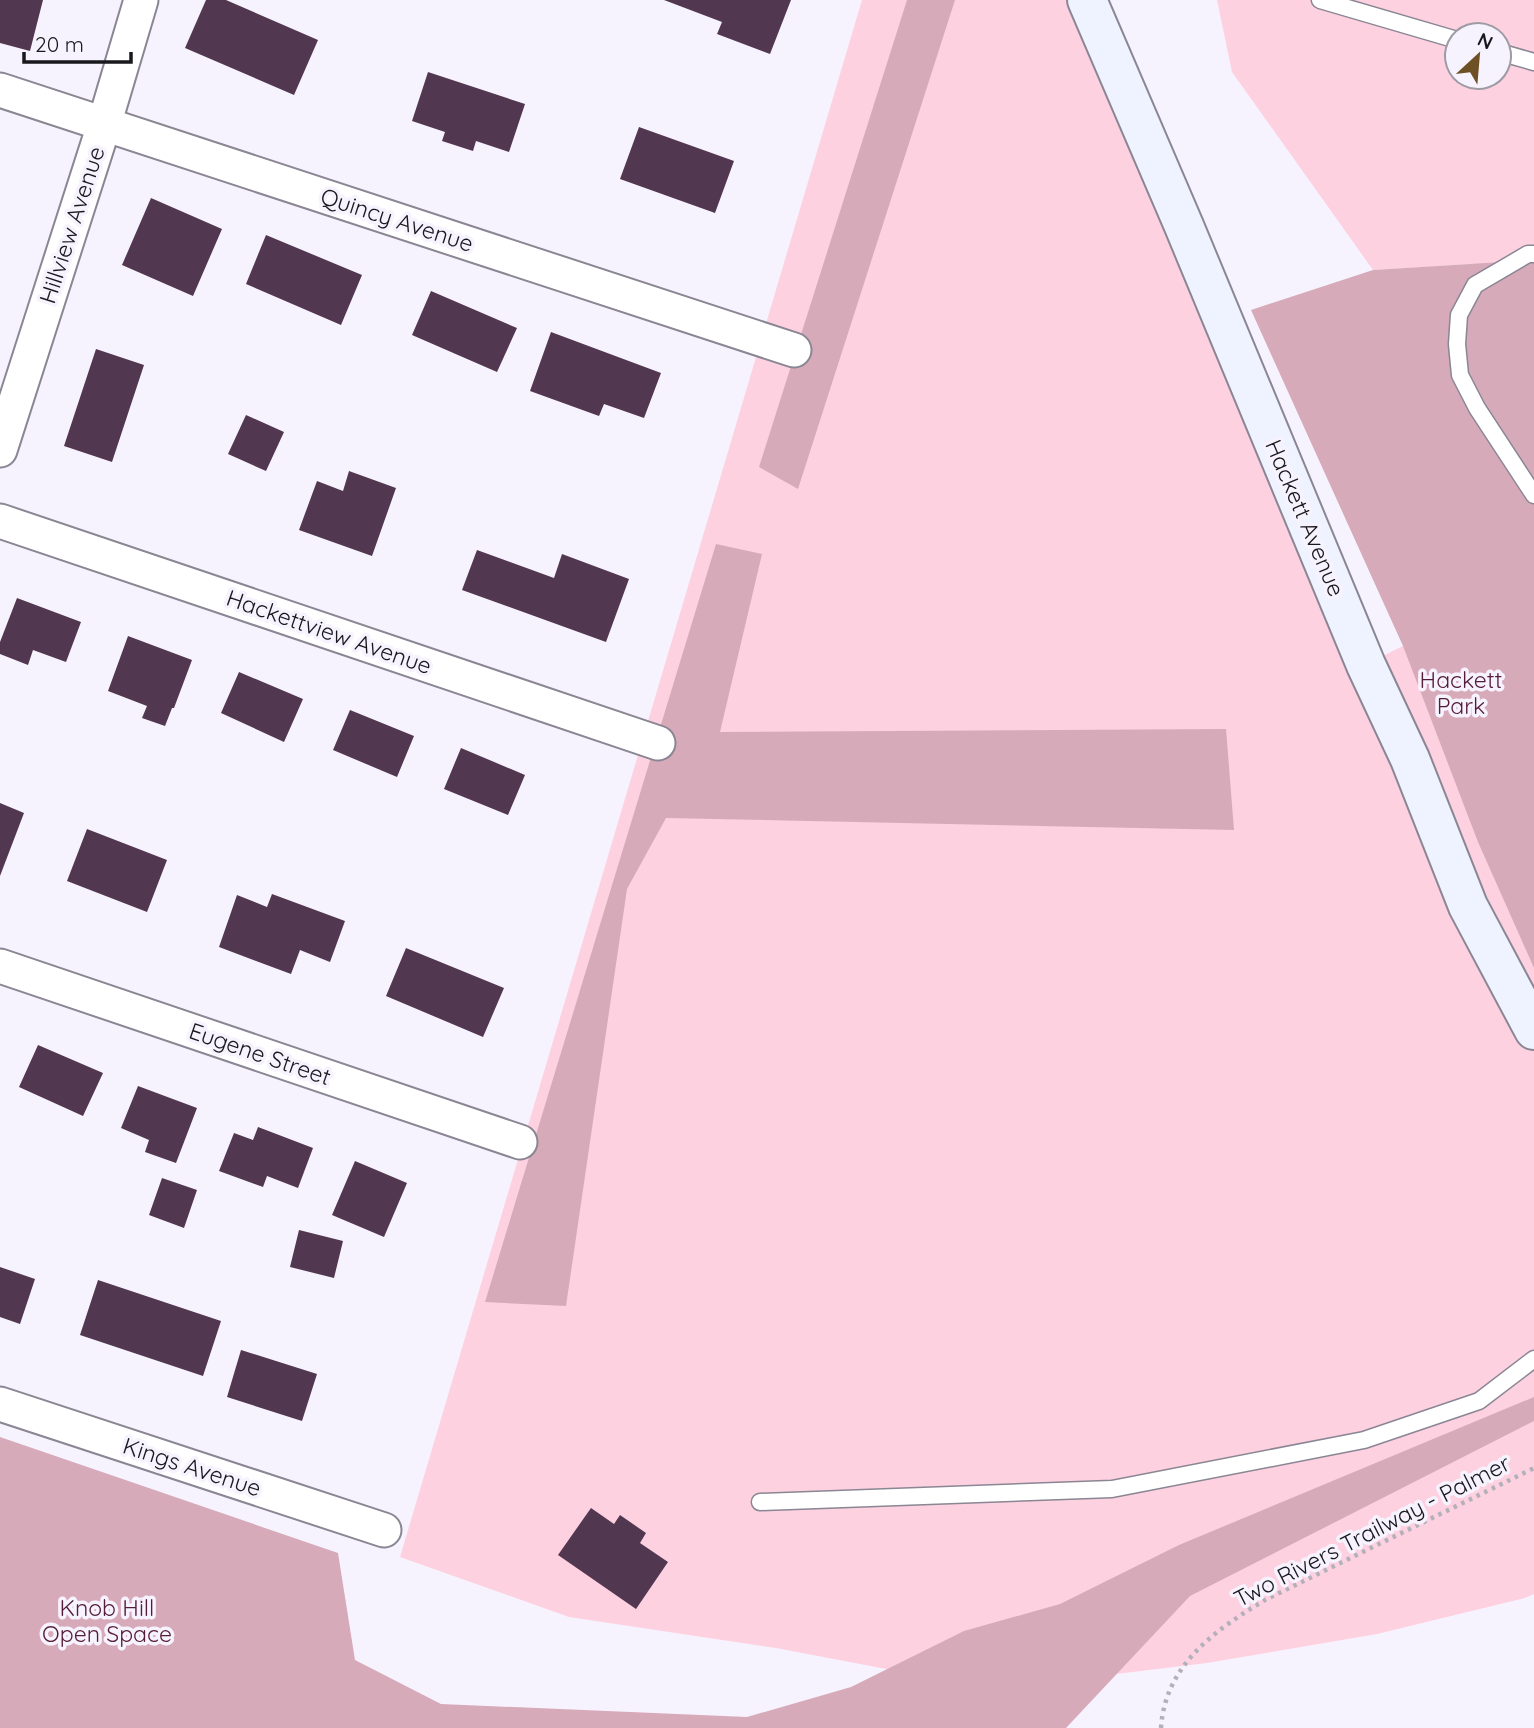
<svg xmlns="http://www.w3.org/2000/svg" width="1534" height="1728" viewBox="0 0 1534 1728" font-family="Quicksand,sans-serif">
<rect width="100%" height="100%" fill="#f7f3fe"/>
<!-- green -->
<path fill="#fdd1e0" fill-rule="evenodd" d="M 862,0 L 1087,0 L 1366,664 L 1403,646 L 1471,264 L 1373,270 L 1232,72 L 1217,0 L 1534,0 L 1534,1594 L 1525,1598 L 1377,1634 L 1207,1663 L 1050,1682 L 923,1676 L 776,1648 L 569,1617 L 400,1557 ZM 1457,35 L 1499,35 L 1499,77 L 1457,77 Z"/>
<!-- forest -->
<path fill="#d7aaba" d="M 907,0 L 955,0 L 798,489 L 759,467 Z
M 1534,260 L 1534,968 L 1478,842 L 1403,646 L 1251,310 L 1373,270 Z
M 716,544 L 762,554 L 720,732 L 1226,729 L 1234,830 L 666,818 L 627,889 L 566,1306 L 485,1302 Z
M 1534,1397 L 1534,1421 L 1190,1596 L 1066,1728 L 0,1728 L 0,1437 L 338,1553 L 355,1660 L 441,1704 L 747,1717 L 851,1687 L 964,1631 L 1060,1604 L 1179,1545 Z"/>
<!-- building -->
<path fill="#523751" d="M 0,0 L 43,0 L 30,51 L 0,43 Z
M 206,0 L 226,0 L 318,40 L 294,95 L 185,48 Z
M 664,0 L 791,0 L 770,54 L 717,34 L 722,22 Z
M 428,72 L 525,104 L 509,152 L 476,141 L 473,151 L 442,141 L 445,132 L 412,121 Z
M 639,127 L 734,161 L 715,213 L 620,179 Z
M 151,198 L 222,229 L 193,296 L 122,265 Z
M 266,235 L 362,275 L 341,325 L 246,284 Z
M 431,291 L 517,328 L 497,372 L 412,335 Z
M 551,332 L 661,373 L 644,418 L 604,404 L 599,416 L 530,391 Z
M 96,349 L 144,365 L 112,462 L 64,446 Z
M 246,415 L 284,432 L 266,471 L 228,454 Z
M 349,471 L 396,488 L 372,556 L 299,530 L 317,481 L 343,491 Z
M 477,550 L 554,578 L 562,554 L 629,579 L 606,642 L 462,590 Z
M 17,598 L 81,622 L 66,662 L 33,650 L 28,665 L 0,654 L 0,642 Z
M 128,636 L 192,660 L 174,708 L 172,708 L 165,726 L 142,718 L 147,706 L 108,691 Z
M 239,672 L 303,699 L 284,742 L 221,713 Z
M 350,710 L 414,736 L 397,777 L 333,750 Z
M 461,748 L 525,775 L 508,815 L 444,789 Z
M 0,803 L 24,813 L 0,876 Z
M 87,829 L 167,860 L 147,912 L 67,881 Z
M 272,894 L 345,921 L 330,962 L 300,950 L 291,974 L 219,947 L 237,895 L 267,907 Z
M 406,948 L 504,988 L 483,1037 L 386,996 Z
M 38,1045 L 103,1073 L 83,1116 L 19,1087 Z
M 138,1086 L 197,1108 L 176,1163 L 145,1152 L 149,1140 L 121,1128 Z
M 258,1127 L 313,1148 L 298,1188 L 267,1176 L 263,1187 L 219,1171 L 234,1133 L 253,1140 Z
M 355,1161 L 407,1183 L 384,1237 L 332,1215 Z
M 162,1178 L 197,1190 L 184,1228 L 149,1215 Z
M 299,1230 L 343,1241 L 334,1278 L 290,1267 Z
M 0,1267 L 35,1279 L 20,1324 L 0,1317 Z
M 98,1280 L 221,1321 L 203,1376 L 80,1335 Z
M 241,1350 L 317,1374 L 302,1421 L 227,1397 Z
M 591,1508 L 614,1524 L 620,1515 L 646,1533 L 640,1543 L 668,1562 L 636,1609 L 558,1555 Z"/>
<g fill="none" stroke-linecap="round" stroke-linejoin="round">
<!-- service casing -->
<g stroke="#8a8693" stroke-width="19">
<path id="service" d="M 1320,0 L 1457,40
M 1499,52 L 1534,62
M 1534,254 L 1528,254 L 1475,285 L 1459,315 L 1457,344 L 1460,375 L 1477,408 L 1534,495
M 760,1502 L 1112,1489 L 1364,1440 L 1479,1401 L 1534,1359"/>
</g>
<!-- minor casing -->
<g stroke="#8a8693" stroke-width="37">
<path id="minor" d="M 0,90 L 794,350
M 0,450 L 104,125 L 141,0
M 0,521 L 658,743
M 0,966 L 520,1142
M 0,1404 L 384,1530"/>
</g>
<!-- secondary casing -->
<g stroke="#8a8693" stroke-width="42">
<path id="secondary" d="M 1087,0 L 1184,226 L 1366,665 L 1410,759 L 1468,906 L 1534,1030"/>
</g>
<!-- path -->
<path stroke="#b4b0ba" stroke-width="4.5" stroke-dasharray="3.5 5" stroke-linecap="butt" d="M 1161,1728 C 1165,1665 1215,1630 1265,1600 L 1534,1468"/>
<!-- service -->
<use href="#service" stroke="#fff" stroke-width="16"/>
<!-- minor -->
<use href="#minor" stroke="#fff" stroke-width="33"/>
<!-- secondary -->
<use href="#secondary" stroke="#eff2ff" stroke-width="38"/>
</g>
<g text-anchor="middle" stroke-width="7" stroke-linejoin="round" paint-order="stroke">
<!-- street labels -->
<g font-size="23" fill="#19181d" stroke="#f7f3fe">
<text transform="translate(397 220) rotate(18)" y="8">Quincy Avenue</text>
<text transform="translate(72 225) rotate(-72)" y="8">Hillview Avenue</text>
<text transform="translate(1305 518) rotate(67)" y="8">Hackett Avenue</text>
<text transform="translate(329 632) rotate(19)" y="8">Hackettview Avenue</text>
<text transform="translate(260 1054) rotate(19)" y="8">Eugene Street</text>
<text transform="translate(192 1467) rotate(18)" y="8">Kings Avenue</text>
<text transform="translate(1372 1531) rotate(-27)" y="8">Two Rivers Trailway - Palmer</text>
</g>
<!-- park labels -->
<g font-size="23" fill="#541d35" stroke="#f7f3fe">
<text x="1461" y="688">Hackett<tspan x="1461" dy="26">Park</tspan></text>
<text x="107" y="1616">Knob Hill<tspan x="107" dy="26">Open Space</tspan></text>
</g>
</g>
<!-- north arrow -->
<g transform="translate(1478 56) rotate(26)"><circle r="33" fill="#f7f3fe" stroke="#9e9ba4" stroke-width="2"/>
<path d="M0-5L12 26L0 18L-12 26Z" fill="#6e5025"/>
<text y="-10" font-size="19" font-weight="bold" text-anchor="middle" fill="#19181d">N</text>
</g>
<!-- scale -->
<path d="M24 52v10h107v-10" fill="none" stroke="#19181d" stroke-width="3.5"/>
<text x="35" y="52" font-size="21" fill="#19181d" stroke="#f7f3fe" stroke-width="5" paint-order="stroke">20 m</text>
</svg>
